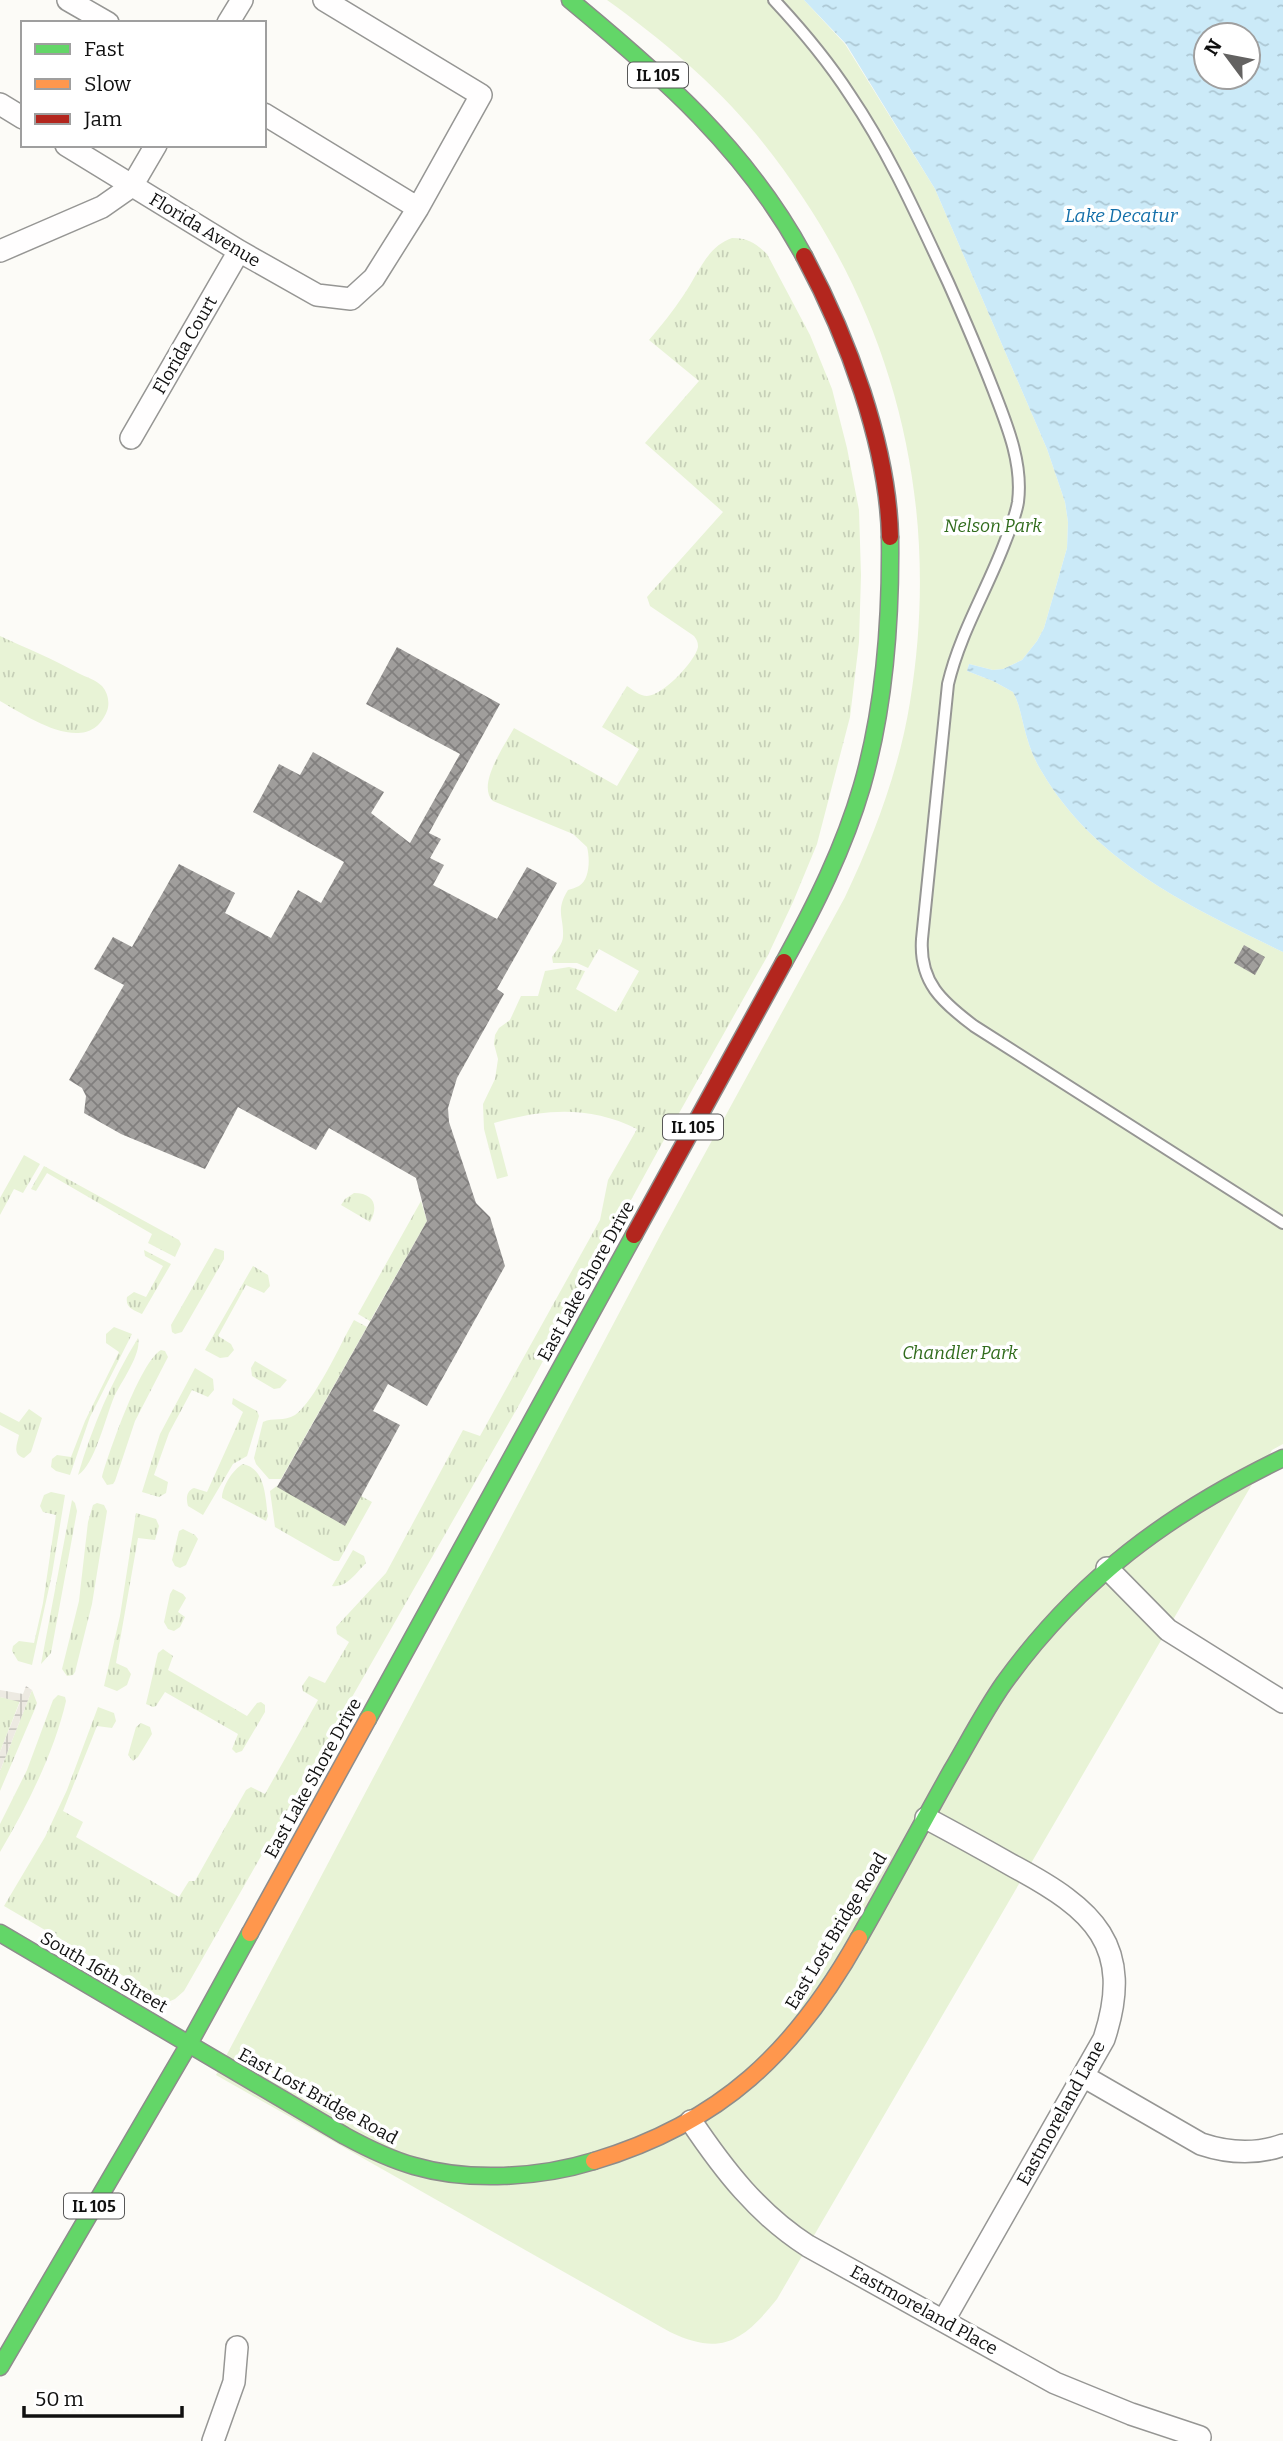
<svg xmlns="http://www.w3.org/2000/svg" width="1283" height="2441" viewBox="0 0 1283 2441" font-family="Bitter,serif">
<defs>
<pattern id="grass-tufts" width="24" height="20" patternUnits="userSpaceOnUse" patternTransform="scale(1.75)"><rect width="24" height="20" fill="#e8f3d6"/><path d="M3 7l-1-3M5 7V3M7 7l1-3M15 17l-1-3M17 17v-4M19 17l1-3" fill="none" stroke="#c6cfb7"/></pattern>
<pattern id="plaza-grid" width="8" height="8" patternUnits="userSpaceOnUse" patternTransform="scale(1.75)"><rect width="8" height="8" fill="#edeae2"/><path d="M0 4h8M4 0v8" fill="none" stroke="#cac8c1"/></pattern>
<pattern id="water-ripples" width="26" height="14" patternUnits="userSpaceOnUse" patternTransform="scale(1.75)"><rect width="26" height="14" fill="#cbeaf8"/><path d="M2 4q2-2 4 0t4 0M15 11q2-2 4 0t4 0" fill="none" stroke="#adc8d4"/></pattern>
<pattern id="building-cross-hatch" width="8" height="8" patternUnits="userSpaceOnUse" patternTransform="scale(1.75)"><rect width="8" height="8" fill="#a09e9c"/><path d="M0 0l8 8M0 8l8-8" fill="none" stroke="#817f7e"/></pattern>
</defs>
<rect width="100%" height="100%" fill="#fcfbf7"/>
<!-- grass -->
<path fill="url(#grass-tufts)" d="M 732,238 C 748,238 755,243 767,254 L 810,335 L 832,389 L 847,448 L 859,510 L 861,575 L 859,642 L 850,717 L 817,844 L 793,902 L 768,955 L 660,1147 L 519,1405 L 184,1991 L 175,1999 L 168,2002 L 4,1906 L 45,1837 L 67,1790 L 98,1707 L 114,1713 L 116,1721 L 112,1728 L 97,1726 L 63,1811 L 83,1822 L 76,1837 L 179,1897 L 189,1881 L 195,1881 L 246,1790 L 251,1787 L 265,1794 L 318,1700 L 303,1691 L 302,1686 L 309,1676 L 325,1683 L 349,1642 L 337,1634 L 336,1627 L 386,1573 L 463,1430 L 480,1436 L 600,1220 L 608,1180 L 637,1129 C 589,1105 544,1109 494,1123 L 508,1176 L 497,1179 L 484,1129 L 483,1104 L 495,1079 L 498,1059 L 494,1044 L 495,1035 L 499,1028 L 510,1020 L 521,996 L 538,996 L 545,971 L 569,967 L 585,971 L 576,989 L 616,1012 L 639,971 L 599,949 L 588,968 L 577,963 L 553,963 L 552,957 C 556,951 563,944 563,936 C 564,917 555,911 568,890 C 571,889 575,888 579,886 C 590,880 590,858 587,847 L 573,834 L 493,801 C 476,785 505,745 514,728 L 617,786 L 639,749 L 602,727 L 627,686 C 633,690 640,696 647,696 C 662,696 695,662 698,647 C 698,642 697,640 694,636 L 650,606 L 647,597 L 723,512 L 645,443 L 699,381 L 649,340 C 661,326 673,311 683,296 C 698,275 706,247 732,238 Z
M 0,636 C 26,648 53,659 78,673 C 86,677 96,680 102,686 C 108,693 110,703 107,711 C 88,759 27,716 0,701 Z
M 24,1155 L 40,1164 L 23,1193 L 14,1189 L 0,1215 L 0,1198 Z
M 44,1166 L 179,1240 L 181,1244 L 175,1257 L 148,1243 L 152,1234 L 47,1173 L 36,1191 L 31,1189 Z
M 354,1193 C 374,1193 379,1206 370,1222 L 341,1205 L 345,1199 Z
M 421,1201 L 427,1221 L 370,1321 L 358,1314 Z
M 215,1248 L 224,1251 L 224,1259 L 182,1332 L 175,1334 L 172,1332 L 171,1325 Z
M 144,1250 L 171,1264 L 142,1314 C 134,1310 125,1308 127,1297 L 134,1292 L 146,1297 L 163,1266 L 145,1256 Z
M 253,1266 L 268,1275 L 270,1286 L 264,1293 L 246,1285 L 218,1336 L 231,1344 L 234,1350 L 228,1357 L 220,1358 L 205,1350 Z
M 354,1320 L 367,1327 L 281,1479 L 269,1479 L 256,1464 L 254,1458 L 263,1422 C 273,1417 284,1422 295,1415 C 315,1401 341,1343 354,1320 Z
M 114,1327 L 132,1334 L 90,1417 L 70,1475 L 56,1471 L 51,1467 L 52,1459 L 57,1455 L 71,1457 L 85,1421 L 119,1352 L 106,1343 L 106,1334 Z
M 138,1338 C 142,1354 121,1382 114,1397 C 106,1416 94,1466 78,1475 C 92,1427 112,1380 138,1338 Z
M 161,1350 L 165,1351 L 168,1357 L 135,1421 L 115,1481 L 113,1484 L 107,1485 L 102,1477 C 109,1452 140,1362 161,1350 Z
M 255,1361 L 287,1380 L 280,1388 L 274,1389 L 252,1376 L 251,1368 Z
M 195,1368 L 213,1379 L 214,1390 L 208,1397 L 192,1390 L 169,1433 L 154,1475 L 168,1482 L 166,1493 L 159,1497 L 142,1492 L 160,1434 Z
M 233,1398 L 257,1411 L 259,1416 L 247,1456 L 233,1464 L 203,1515 L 188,1506 C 186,1499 186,1491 194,1488 L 207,1492 L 243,1412 L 232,1404 Z
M 29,1409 L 42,1418 L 31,1452 L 24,1458 C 12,1454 17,1445 19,1435 L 0,1425 L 0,1412 L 19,1422 Z
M 243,1464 C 266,1469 265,1497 268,1516 L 266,1521 L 222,1498 C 222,1487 233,1469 243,1464 Z
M 278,1485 L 277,1487 L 361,1496 L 372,1502 L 339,1561 L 334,1561 L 275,1527 L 270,1491 Z
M 51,1492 L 65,1495 L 52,1574 L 32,1665 L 18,1661 L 12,1651 L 13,1646 L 19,1641 L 34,1643 L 43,1603 L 56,1515 L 43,1512 L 40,1506 L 44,1495 Z
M 72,1500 L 75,1503 L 77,1511 L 51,1653 L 41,1664 Z
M 97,1503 L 104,1505 L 107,1511 L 92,1604 L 75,1672 L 73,1675 L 67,1676 L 62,1669 L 79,1601 L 88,1522 L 93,1505 Z
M 136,1513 L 156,1519 L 159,1526 L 155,1540 L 138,1538 L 116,1663 L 127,1668 L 131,1674 L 127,1685 L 117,1691 L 104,1686 L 120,1616 Z
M 183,1529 L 195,1535 L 198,1539 L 186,1565 L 180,1568 L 175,1566 L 172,1560 L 179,1531 Z
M 353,1550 L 364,1556 L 366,1563 C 356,1573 347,1588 332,1586 Z
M 173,1589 L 183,1594 L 186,1598 L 178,1612 L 185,1617 L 180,1627 L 174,1631 L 168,1629 L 164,1622 L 170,1594 Z
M 163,1649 L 173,1656 L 168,1670 L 247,1716 L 257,1703 L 261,1702 L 265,1705 L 265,1712 L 242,1751 L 236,1753 L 232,1749 L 238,1734 L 165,1692 L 156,1706 L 153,1707 L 146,1704 L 158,1653 Z
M 32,1690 L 37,1703 L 34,1711 L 0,1791 L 0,1771 Z
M 58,1695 L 65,1697 L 66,1701 C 54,1753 27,1806 0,1852 L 0,1824 L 27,1770 L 53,1700 Z
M 0,1697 L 20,1701 L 0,1752 Z
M 141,1723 L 150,1727 L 152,1734 L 138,1757 L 133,1761 L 128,1755 L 136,1727 Z"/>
<!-- park -->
<path fill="#e8f3d6" d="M 607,0 L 804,0 L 845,44 L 935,189 L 1047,449 L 1065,502 L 1068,522 L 1067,548 L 1044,628 L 1037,641 L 1022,660 L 1003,669 L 993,670 L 969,664 L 967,671 L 993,681 L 1013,692 C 1019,703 1021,715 1024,727 C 1028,743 1033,758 1042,772 C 1096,864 1191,907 1283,952 L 1283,1444 L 1272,1450 L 777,2299 C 744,2340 722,2357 670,2332 L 216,2075 L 662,1232 L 845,897 C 874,836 899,770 910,702 C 944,494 890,297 756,134 C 714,83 661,39 607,0 Z"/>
<!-- plaza -->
<path fill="url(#plaza-grid)" d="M 26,1686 L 32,1690 L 0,1771 L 0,1752 L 20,1702 L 0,1697 L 0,1690 L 23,1694 Z"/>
<!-- water -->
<path fill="url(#water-ripples)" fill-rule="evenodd" d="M 804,0 L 1283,0 L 1283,952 C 1191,907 1096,864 1042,772 C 1033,758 1028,743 1024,727 C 1021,715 1019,703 1013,692 L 993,681 L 967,671 L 969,664 L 993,670 L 1003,669 L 1022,660 L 1037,641 L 1044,628 L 1067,548 L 1068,522 L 1065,502 L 1047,449 L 935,189 L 846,44 ZM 1206,35 L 1248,35 L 1248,77 L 1206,77 Z"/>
<!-- building -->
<path fill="url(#building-cross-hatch)" d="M 397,647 L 500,704 L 429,833 L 441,839 L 430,858 L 444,865 L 433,885 L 497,919 L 527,867 L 557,883 L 497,989 L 504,994 L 457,1078 L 448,1108 L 449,1122 L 476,1203 L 490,1217 L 505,1266 L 427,1406 L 388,1384 L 373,1411 L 400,1425 L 345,1526 L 277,1487 L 427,1221 L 416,1178 L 329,1128 L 316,1150 L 238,1107 L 205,1169 L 121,1134 L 84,1113 L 86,1096 L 82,1088 L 69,1080 L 124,985 L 94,969 L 113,937 L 132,947 L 179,864 L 235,893 L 225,913 L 271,938 L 298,890 L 321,903 L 344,862 L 253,812 L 279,764 L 300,775 L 313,752 L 384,792 L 371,813 L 410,843 L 460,754 L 366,704 Z
M 1244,945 L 1265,957 L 1255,975 L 1234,963 Z"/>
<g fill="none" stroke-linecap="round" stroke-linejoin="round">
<!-- lane casing -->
<g stroke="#969694" stroke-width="14">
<path id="lane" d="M 774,0 C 802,30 828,61 850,95 C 890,154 918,218 948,282 C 964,318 979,353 993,389 C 1007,425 1023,463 1018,502 C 1016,515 1010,529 1005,542 C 987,590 960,633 948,684 L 922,939 C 919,982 942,1002 974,1026 L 1283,1223"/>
</g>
<!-- street casing -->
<g stroke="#969694" stroke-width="24">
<path id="street" d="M 68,0 L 108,23
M 228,23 L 242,0
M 0,104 L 23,118
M 264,114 L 418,208
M 66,145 L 239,251 L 317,295 L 351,299 L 374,278 L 418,208 L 481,95 L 324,0
M 0,251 L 102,207 L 132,186 L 156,145
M 131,438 L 239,251
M 1107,1568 L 1168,1630 L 1283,1702
M 926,1818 C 956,1834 985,1850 1015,1867 C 1093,1909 1135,1945 1104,2039 L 944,2320
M 1083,2076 L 1201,2144 C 1228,2153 1255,2155 1283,2145
M 691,2121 C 724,2170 758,2214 808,2246 L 1055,2383 L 1131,2414 L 1200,2437
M 213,2441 L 234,2382 L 237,2347"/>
</g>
<!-- fast casing -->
<g stroke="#8d8c8b" stroke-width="19">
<path id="fast" d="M 570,0 C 662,76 746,149 804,256
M 784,962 C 815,906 844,848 862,786 C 885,706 891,620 890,537
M 368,1719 L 634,1235
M 0,1933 L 345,2136 C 367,2148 389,2159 414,2166 C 469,2182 539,2178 594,2161
M 859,1938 C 891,1882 921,1825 952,1770 C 969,1741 985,1710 1004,1683 C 1079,1579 1169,1513 1283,1458
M 0,2367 L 189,2044 L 250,1933"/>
</g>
<!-- slow casing -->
<g stroke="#8d8c8b" stroke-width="19">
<path id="slow" d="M 250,1933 L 368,1719
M 594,2161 C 721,2123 795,2052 859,1938"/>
</g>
<!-- jam casing -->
<g stroke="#8d8c8b" stroke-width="19">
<path id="jam" d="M 804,256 C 847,336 888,445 890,537
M 634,1235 L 784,962"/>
</g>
<!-- lane -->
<use href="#lane" stroke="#fffefe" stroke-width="10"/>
<!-- street -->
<use href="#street" stroke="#fffefe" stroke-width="21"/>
<!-- fast -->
<use href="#fast" stroke="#63d668" stroke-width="16"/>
<!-- slow -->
<use href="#slow" stroke="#ff974d" stroke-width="16"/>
<!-- jam -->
<use href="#jam" stroke="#b3261e" stroke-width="16"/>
</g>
<g text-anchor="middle" stroke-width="7" stroke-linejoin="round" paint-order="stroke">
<!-- shield labels -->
<g fill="#fff" stroke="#585858" stroke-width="2">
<rect x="628" y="62.5" width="60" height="25" rx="5"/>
<rect x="663" y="1114.5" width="60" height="25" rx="5"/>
<rect x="64" y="2193.5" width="60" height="25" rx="5"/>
</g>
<g font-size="16" font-weight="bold" fill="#101010">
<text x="658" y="81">IL 105</text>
<text x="693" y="1133">IL 105</text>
<text x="94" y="2212">IL 105</text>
</g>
<!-- street labels -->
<g font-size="18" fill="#101010" stroke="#fff">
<text transform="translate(205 230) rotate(31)" y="6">Florida Avenue</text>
<text transform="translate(185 345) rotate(-60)" y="6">Florida Court</text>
<text transform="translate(586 1281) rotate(-61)" y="6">East Lake Shore Drive</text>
<text transform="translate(313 1778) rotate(-61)" y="6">East Lake Shore Drive</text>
<text transform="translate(836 1931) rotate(-59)" y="6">East Lost Bridge Road</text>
<text transform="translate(104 1972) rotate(30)" y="6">South 16th Street</text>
<text transform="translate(318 2096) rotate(29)" y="6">East Lost Bridge Road</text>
<text transform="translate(1061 2113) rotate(-61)" y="6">Eastmoreland Lane</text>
<text transform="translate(924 2310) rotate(29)" y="6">Eastmoreland Place</text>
</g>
<!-- park labels -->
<g font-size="18" font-style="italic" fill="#316c1d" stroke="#fff">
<text x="993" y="532">Nelson Park</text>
<text x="960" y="1359">Chandler Park</text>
</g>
<!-- water labels -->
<g font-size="19" font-style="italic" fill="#136fa9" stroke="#fff">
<text x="1121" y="222">Lake Decatur</text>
</g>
</g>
<!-- legend -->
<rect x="21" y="21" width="245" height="126" fill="#ffffff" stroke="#9f9f9f" stroke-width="2"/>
<rect x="35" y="44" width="35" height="10" fill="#63d668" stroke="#9f9f9f" stroke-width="2"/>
<text x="84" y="56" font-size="21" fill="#101010">Fast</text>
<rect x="35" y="79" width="35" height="10" fill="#ff974d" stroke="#9f9f9f" stroke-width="2"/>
<text x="84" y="91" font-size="21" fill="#101010">Slow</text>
<rect x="35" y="114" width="35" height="10" fill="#b3261e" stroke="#9f9f9f" stroke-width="2"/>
<text x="84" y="126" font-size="21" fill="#101010">Jam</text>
<!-- north arrow -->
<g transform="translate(1227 56) rotate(302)"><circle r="33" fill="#ffffff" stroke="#9f9f9f" stroke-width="2"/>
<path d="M0-5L12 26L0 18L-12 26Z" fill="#636261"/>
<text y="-10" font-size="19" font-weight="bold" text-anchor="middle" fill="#101010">N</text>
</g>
<!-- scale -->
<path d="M24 2406v10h158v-10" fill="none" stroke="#101010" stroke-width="3.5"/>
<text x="35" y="2406" font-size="21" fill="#101010" stroke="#ffffff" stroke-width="5" paint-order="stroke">50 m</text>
</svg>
